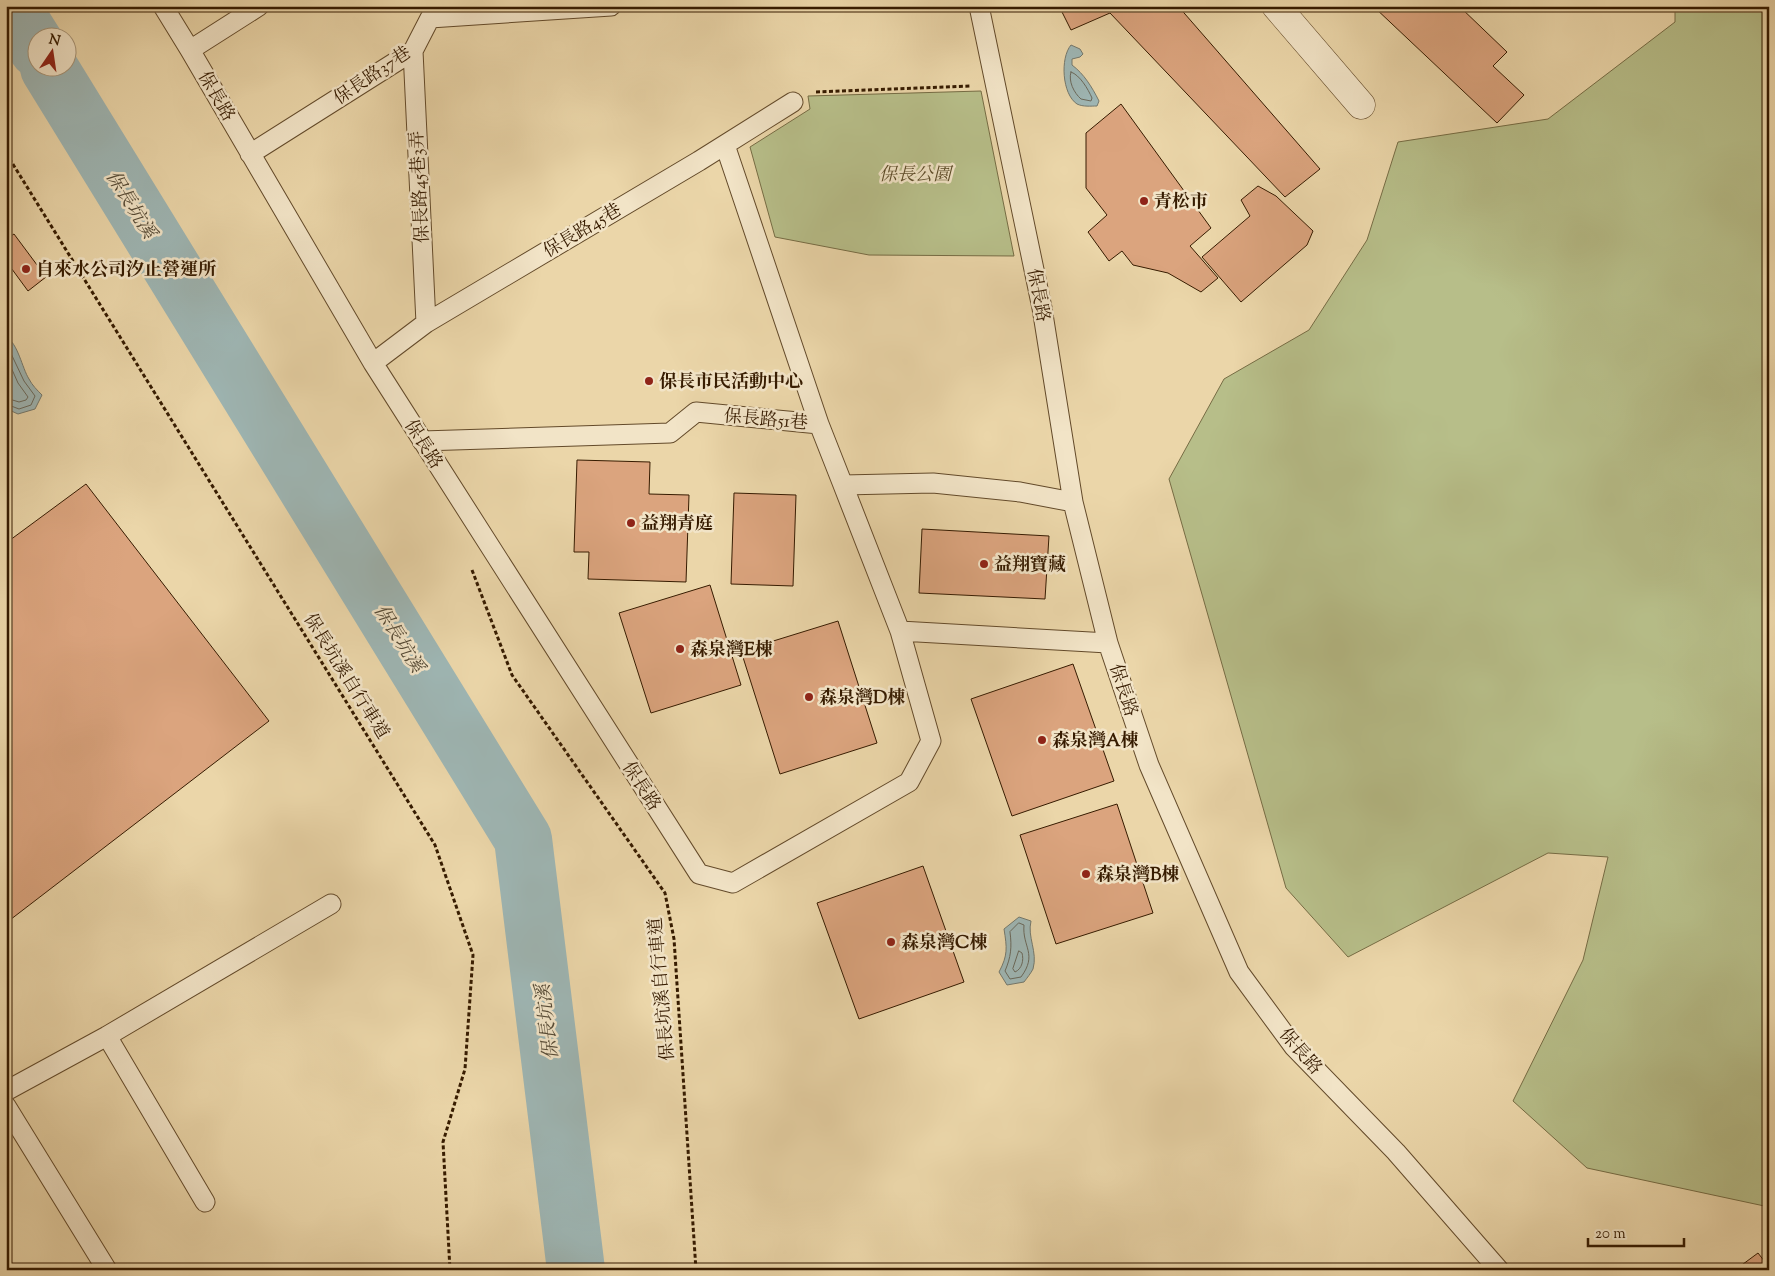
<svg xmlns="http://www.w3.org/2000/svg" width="1775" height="1276" viewBox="0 0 1775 1276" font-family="'Sorts Mill Goudy','Noto Serif TC',serif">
<rect width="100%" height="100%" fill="#ebd6a9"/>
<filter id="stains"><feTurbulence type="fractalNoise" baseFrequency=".004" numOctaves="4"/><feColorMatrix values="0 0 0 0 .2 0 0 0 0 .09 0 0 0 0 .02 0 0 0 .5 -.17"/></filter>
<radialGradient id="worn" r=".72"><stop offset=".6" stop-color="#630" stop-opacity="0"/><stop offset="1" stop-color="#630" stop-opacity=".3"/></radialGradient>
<!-- green -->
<path fill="#b7be89" stroke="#766c44" d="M 1675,6 L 1769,6 L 1769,1207 L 1587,1168 L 1513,1101 L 1583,960 L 1608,857 L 1548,853 L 1348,957 L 1286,888 L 1169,479 L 1224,379 L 1309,330 L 1367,240 L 1398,142 L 1548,119 L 1675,22 Z
M 981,91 L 1014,256 L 869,255 L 775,237 L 750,147 L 810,109 L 808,96 Z"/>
<!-- water -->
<path fill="#9eb6b4" stroke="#74786c" d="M 1071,45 L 1080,49 L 1083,54 L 1080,57 L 1072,59 L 1072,65 C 1084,74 1092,87 1099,101 L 1097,106 C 1091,106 1083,107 1077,104 C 1062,94 1060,58 1071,45 Z
M 6,337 C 18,343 22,368 29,379 C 32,385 37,390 42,395 L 35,409 L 18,414 L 7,409 L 6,406 Z
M 1019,917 L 1031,921 C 1027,937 1038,952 1033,969 C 1031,973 1027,978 1024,982 L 1007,985 L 999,972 C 1008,955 1007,948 1004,929 Z"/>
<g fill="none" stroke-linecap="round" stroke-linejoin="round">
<!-- shore -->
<path stroke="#6a685a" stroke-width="1" d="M 1071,72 C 1080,75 1088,89 1092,98 L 1091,101 L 1081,99 C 1074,93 1068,81 1071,72 Z
M 6,343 L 24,381 L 35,396 L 31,405 L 19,409 L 6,404
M 6,356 L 18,383 L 28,397 L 26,400 L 19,402 L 6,398
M 1019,923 L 1024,925 C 1022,947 1038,954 1021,977 L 1010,979 L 1005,971 C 1011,957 1012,947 1010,932 Z
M 1019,951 L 1022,953 C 1024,960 1022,969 1015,972 L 1013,969 Z"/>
<!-- river -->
<path stroke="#9eb6b4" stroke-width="58" d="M 11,6 L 38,49
M 49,68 L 523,839 L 576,1270"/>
</g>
<!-- building -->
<path fill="#dba47e" stroke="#361b00" d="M 1059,6 L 1178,6 L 1320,169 L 1285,197 L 1110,13 L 1071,30 Z
M 1373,6 L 1459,6 L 1507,52 L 1493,66 L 1524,95 L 1497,123 Z
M 1121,104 L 1211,228 L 1190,246 L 1218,278 L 1201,292 L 1168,273 L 1133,265 L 1122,251 L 1109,261 L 1088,232 L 1107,215 L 1086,188 L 1086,133 Z
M 1258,186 L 1276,196 L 1313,231 L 1307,245 L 1241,302 L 1202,257 L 1250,216 L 1241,200 Z
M 14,234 L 46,277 L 28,291 L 6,261 L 6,239 Z
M 577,460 L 650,462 L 649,494 L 689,495 L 686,582 L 588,579 L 589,552 L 574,552 Z
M 86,484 L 269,721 L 6,923 L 6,543 Z
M 734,493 L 796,495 L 793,586 L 731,584 Z
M 922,529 L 1049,536 L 1045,599 L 919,593 Z
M 710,585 L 741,685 L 651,713 L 619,613 Z
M 838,621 L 877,743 L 780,774 L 741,651 Z
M 1073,664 L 1114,781 L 1012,816 L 971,699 Z
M 1117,804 L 1153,913 L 1056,944 L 1020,835 Z
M 923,866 L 964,982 L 859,1019 L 817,903 Z
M 1758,1253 L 1769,1267 L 1769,1270 L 1735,1270 Z"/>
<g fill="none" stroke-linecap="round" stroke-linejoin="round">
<!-- lane casing -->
<g stroke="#634a2a" stroke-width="21">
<path id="lane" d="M 163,6 L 190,50 L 373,363 L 699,874 L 733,883 L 909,782 L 931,741 L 900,631 L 1108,643
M 979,6 L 1042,308 L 1073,502 L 1108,643 L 1149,765 L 1239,972 L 1294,1047 L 1396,1152 L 1499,1270
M 190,50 L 259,6
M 413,51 L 426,323
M 725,145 L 819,424
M 250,154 L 413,51 L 430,18 L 611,6
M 373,363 L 426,323 L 699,161 L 793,102
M 422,441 L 670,433 L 696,412 L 819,424 L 843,485 L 933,483 L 1020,492 L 1073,502
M 843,485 L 900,631
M 107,1036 L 205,1202
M 6,1091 L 107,1036 L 331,904
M 6,1106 L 107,1270"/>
</g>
<!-- street casing -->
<g stroke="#634a2a" stroke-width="29">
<path id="street" d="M 1276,6 L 1361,105"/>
</g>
<!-- path -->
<path stroke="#361b00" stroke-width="3" stroke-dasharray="4 2.5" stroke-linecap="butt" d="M 816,92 L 970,86
M 6,153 L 435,845 L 473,955 L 465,1069 L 443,1142 L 450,1270
M 472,570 L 512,675 L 665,893 L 674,939 L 696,1270"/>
<!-- lane -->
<use href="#lane" stroke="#f2e4c7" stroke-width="19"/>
<!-- street -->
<use href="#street" stroke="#f2e4c7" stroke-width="28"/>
</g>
<!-- markers -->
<g fill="#8f2418" stroke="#f2e4c7" stroke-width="2">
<circle cx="1144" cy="201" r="5"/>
<circle cx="26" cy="269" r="5"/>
<circle cx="649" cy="381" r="5"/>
<circle cx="631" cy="523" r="5"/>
<circle cx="984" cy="564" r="5"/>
<circle cx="680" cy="649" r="5"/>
<circle cx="809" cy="697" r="5"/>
<circle cx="1042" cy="740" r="5"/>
<circle cx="1086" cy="874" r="5"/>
<circle cx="891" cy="942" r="5"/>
</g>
<g text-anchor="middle" stroke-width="5" stroke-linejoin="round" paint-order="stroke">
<!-- street labels -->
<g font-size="18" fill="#361b00" stroke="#f2e4c7">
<text transform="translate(372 75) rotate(-34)" y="6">保長路37巷</text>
<text transform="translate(217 96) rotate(60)" y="6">保長路</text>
<text transform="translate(419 187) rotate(-93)" y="6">保長路45巷3弄</text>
<text transform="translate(582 230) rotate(-31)" y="6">保長路45巷</text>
<text transform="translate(1039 295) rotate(79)" y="6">保長路</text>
<text transform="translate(766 419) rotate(5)" y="6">保長路51巷</text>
<text transform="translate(424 444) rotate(58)" y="6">保長路</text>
<text transform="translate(347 676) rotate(58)" y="6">保長坑溪自行車道</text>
<text transform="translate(1124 690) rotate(72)" y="6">保長路</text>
<text transform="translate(642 786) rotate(57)" y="6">保長路</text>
<text transform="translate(661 989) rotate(-95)" y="6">保長坑溪自行車道</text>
<text transform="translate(1301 1051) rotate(49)" y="6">保長路</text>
</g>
<!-- park labels -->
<g font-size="18" font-style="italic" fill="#5d4c29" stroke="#f2e4c7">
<text x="915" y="180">保長公園</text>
</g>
<!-- poi labels -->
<g font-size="18" font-weight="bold" fill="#361b00" stroke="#f2e4c7" text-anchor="start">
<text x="1154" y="207">青松市</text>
<text x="36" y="275">自來水公司汐止營運所</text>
<text x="659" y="387">保長市民活動中心</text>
<text x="641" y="529">益翔青庭</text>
<text x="994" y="570">益翔寶藏</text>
<text x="690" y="655">森泉灣E棟</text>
<text x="819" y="703">森泉灣D棟</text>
<text x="1052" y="746">森泉灣A棟</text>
<text x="1096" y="880">森泉灣B棟</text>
<text x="901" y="948">森泉灣C棟</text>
</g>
<!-- water labels -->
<g font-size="19" font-style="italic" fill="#554a36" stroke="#f2e4c7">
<text transform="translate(132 204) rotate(58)" y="7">保長坑溪</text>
<text transform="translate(400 638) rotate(58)" y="7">保長坑溪</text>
<text transform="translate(546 1022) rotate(-97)" y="7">保長坑溪</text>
</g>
</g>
<!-- margin -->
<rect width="1775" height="1276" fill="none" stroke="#ebd6a9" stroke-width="25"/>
<rect x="8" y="8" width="1760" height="1261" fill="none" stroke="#361b00" stroke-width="2.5"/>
<rect x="12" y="12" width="1750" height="1251" fill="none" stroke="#361b00"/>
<!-- north arrow -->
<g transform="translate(52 52) rotate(13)"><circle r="24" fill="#f2e4c7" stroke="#a79477"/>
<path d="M0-4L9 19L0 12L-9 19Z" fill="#8f2418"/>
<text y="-8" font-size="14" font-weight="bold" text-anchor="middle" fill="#361b00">N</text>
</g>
<!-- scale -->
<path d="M1588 1238v8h96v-8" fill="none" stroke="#361b00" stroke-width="2.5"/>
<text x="1595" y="1238" font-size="15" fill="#361b00" stroke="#f2e4c7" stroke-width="4" paint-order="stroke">20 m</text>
<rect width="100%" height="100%" filter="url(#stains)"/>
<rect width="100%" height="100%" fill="url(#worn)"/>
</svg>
